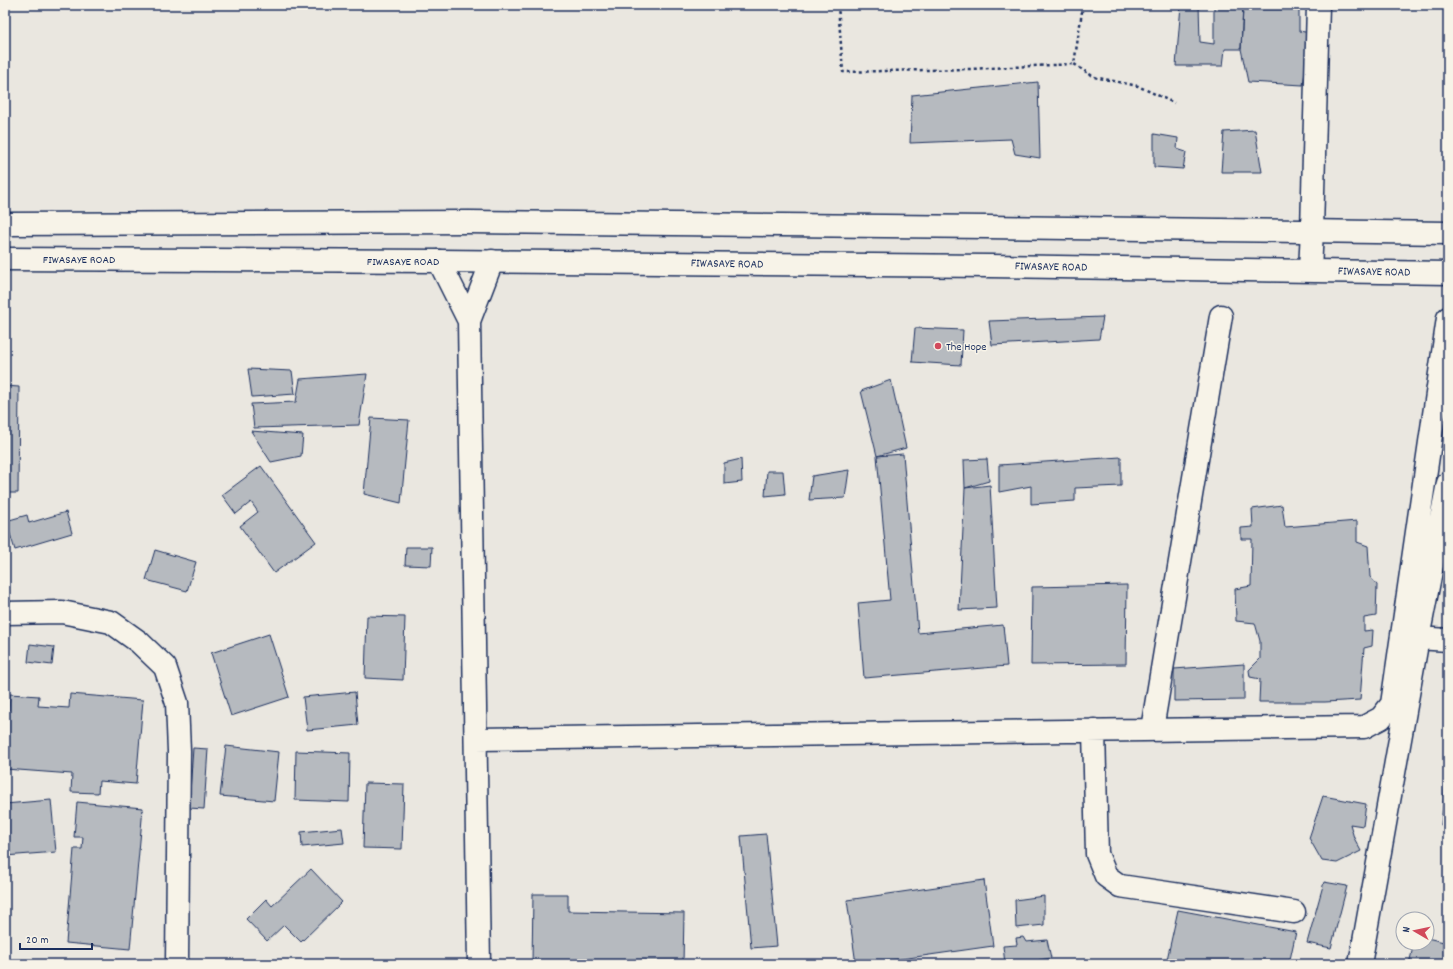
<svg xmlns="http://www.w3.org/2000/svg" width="1453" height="969" viewBox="0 0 1453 969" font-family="Dekko,sans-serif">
<rect width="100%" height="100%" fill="#eae7e0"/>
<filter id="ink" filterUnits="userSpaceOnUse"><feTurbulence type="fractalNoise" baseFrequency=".025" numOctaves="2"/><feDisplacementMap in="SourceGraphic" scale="8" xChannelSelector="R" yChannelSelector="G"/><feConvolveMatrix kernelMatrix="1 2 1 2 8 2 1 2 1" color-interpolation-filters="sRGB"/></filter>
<g filter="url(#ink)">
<!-- building -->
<path fill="#b6babf" stroke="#1b2f5e" d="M 1181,5 L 1199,5 L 1200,42 L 1214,44 L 1214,5 L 1243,5 L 1241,49 L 1225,49 L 1223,66 L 1176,66 Z
M 1243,9 L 1299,9 L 1299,31 L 1311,33 L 1303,85 L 1248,82 L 1241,49 Z
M 1038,82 L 1040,158 L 1015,154 L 1011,139 L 910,143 L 912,95 Z
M 1255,130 L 1262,172 L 1221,172 L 1224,132 Z
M 1154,134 L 1178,138 L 1177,149 L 1186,152 L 1183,169 L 1154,167 Z
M 1103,317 L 1099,339 L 992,345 L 989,321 Z
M 915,328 L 963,330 L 961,365 L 912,362 Z
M 248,369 L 292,371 L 295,394 L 252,397 Z
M 367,374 L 359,425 L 254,428 L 251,404 L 296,402 L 300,379 Z
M 891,380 L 906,448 L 877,456 L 861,391 Z
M 5,386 L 19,387 L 18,493 L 5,493 Z
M 371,418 L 409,420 L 401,503 L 364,494 Z
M 251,431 L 303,435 L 301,456 L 271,462 Z
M 903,454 L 918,633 L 1003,625 L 1007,666 L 864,678 L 858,603 L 890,600 L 877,456 Z
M 1121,457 L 1121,486 L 1075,488 L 1075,501 L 1031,504 L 1031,486 L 999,492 L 999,465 Z
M 741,459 L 742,482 L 724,484 L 724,463 Z
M 987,459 L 989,481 L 965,488 L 964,460 Z
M 261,466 L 316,542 L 274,573 L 240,526 L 258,512 L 251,502 L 236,514 L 222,495 Z
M 849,470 L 845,498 L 809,500 L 812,476 Z
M 767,471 L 783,471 L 785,494 L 765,496 Z
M 990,485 L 997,608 L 959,610 L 965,488 Z
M 1282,505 L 1285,527 L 1357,521 L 1357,542 L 1368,546 L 1370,577 L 1377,585 L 1376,616 L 1364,618 L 1364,631 L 1373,630 L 1372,646 L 1364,648 L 1360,700 L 1325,702 L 1259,702 L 1260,679 L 1250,677 L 1249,670 L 1260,659 L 1260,641 L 1255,623 L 1236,621 L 1235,589 L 1251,586 L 1252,539 L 1241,539 L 1241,528 L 1253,527 L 1252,509 Z
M 66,512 L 72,533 L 15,550 L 6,521 L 27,515 L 29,523 Z
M 406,547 L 432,547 L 431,566 L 405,565 Z
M 155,550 L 196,562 L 187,591 L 146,580 Z
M 1127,585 L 1126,664 L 1031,665 L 1032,587 Z
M 367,616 L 405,617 L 403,680 L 365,678 Z
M 269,634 L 289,697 L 231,716 L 211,653 Z
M 30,644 L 54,647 L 52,665 L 28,662 Z
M 1244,664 L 1244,700 L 1174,701 L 1174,669 Z
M 355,692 L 358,725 L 307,730 L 303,697 Z
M 10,694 L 39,696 L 38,706 L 69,708 L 70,694 L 143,700 L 136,784 L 99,781 L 98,793 L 71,792 L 72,774 L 5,769 L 5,710 L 9,710 Z
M 226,746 L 279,752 L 274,801 L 220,796 Z
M 193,748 L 208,749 L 204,809 L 189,808 Z
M 296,751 L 350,753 L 349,802 L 295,800 Z
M 365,783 L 404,784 L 402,849 L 363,848 Z
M 1445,784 L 1448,785 L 1448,826 L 1441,825 Z
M 1323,796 L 1366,804 L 1363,826 L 1350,824 L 1354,838 L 1361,851 L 1337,863 L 1322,861 L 1309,838 Z
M 51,800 L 56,852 L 5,856 L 5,804 Z
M 77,802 L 143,808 L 130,949 L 66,943 L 74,849 L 82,849 L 83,837 L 74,837 Z
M 342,828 L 344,843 L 302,847 L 301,832 Z
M 766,834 L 777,946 L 751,948 L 741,836 Z
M 311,869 L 342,902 L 301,942 L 284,925 L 267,941 L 246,919 L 266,899 L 272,906 Z
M 984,880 L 993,946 L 880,962 L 880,964 L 856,964 L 847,900 Z
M 1324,882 L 1347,886 L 1331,948 L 1307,943 Z
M 533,894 L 568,894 L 568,911 L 684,913 L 683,964 L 532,964 Z
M 1044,896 L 1044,925 L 1016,928 L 1015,900 Z
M 1178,910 L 1296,932 L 1289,964 L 1166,964 Z
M 1023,937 L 1026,942 L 1047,940 L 1051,958 L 1039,960 L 1038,964 L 1005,964 L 1003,946 L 1017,945 L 1016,938 Z
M 1427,938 L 1448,943 L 1448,964 L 1409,964 L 1414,943 L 1427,943 Z"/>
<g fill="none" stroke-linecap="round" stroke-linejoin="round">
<!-- minor casing -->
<g stroke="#1b2f5e" stroke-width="25">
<path id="minor" d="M 439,261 L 469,321
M 1310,270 L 1312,230 L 1318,5
M 5,613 L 62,612 L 111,622 L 139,642 L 165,667 L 177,703 L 179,751 L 177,964
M 1418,638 L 1448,640
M 1152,729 L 1221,316
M 1094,730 L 1097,854 L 1106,876 L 1120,886 L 1294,912
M 476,739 L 1364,727 L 1381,718 L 1392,704 L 1448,318
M 479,964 L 469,321 L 492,261
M 1360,964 L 1418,638 L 1448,483"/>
</g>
<!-- major casing -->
<g stroke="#1b2f5e" stroke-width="25">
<path id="major" d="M 5,224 L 469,222 L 987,227 L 1448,233
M 5,259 L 439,261 L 990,266 L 1448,273"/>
</g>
<!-- path -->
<path stroke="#1b2f5e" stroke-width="2.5" stroke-dasharray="3 3" stroke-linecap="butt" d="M 838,5 L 843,72 L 969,69 L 1074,64
M 1083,5 L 1074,64 L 1094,77 L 1138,86 L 1174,103"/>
<!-- minor -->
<use href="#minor" stroke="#f7f3e8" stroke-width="22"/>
<!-- major -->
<use href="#major" stroke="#f7f3e8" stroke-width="22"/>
</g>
</g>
<!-- markers -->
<circle fill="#d1495b" stroke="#f7f3e8" stroke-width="1.5" cx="938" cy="346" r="4"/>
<g text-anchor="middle" stroke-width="3" stroke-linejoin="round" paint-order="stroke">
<!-- street labels -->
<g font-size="12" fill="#1b2f5e" stroke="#f7f3e8">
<text x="79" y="263">FIWASAYE ROAD</text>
<text x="403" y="265">FIWASAYE ROAD</text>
<text transform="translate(727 263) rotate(1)" y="4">FIWASAYE ROAD</text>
<text transform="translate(1051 266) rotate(1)" y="4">FIWASAYE ROAD</text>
<text transform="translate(1374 271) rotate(1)" y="4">FIWASAYE ROAD</text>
</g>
<!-- poi labels -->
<g font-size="12" fill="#1b2f5e" stroke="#f7f3e8" text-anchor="start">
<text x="946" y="350">The Hope</text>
</g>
</g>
<!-- margin -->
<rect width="1453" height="969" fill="none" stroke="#f7f3e8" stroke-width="20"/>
<rect x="10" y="10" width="1433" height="949" fill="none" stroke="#1b2f5e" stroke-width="1.5" filter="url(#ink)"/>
<!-- north arrow -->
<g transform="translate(1415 931) rotate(279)"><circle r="19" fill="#f7f3e8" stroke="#9fa5b1"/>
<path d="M0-3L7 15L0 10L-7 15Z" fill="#d1495b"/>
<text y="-6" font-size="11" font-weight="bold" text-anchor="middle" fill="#1b2f5e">N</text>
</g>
<!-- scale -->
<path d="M20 943v6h72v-6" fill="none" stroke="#1b2f5e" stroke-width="2"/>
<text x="26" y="943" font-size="12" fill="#1b2f5e" stroke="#f7f3e8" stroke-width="3" paint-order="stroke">20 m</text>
</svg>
